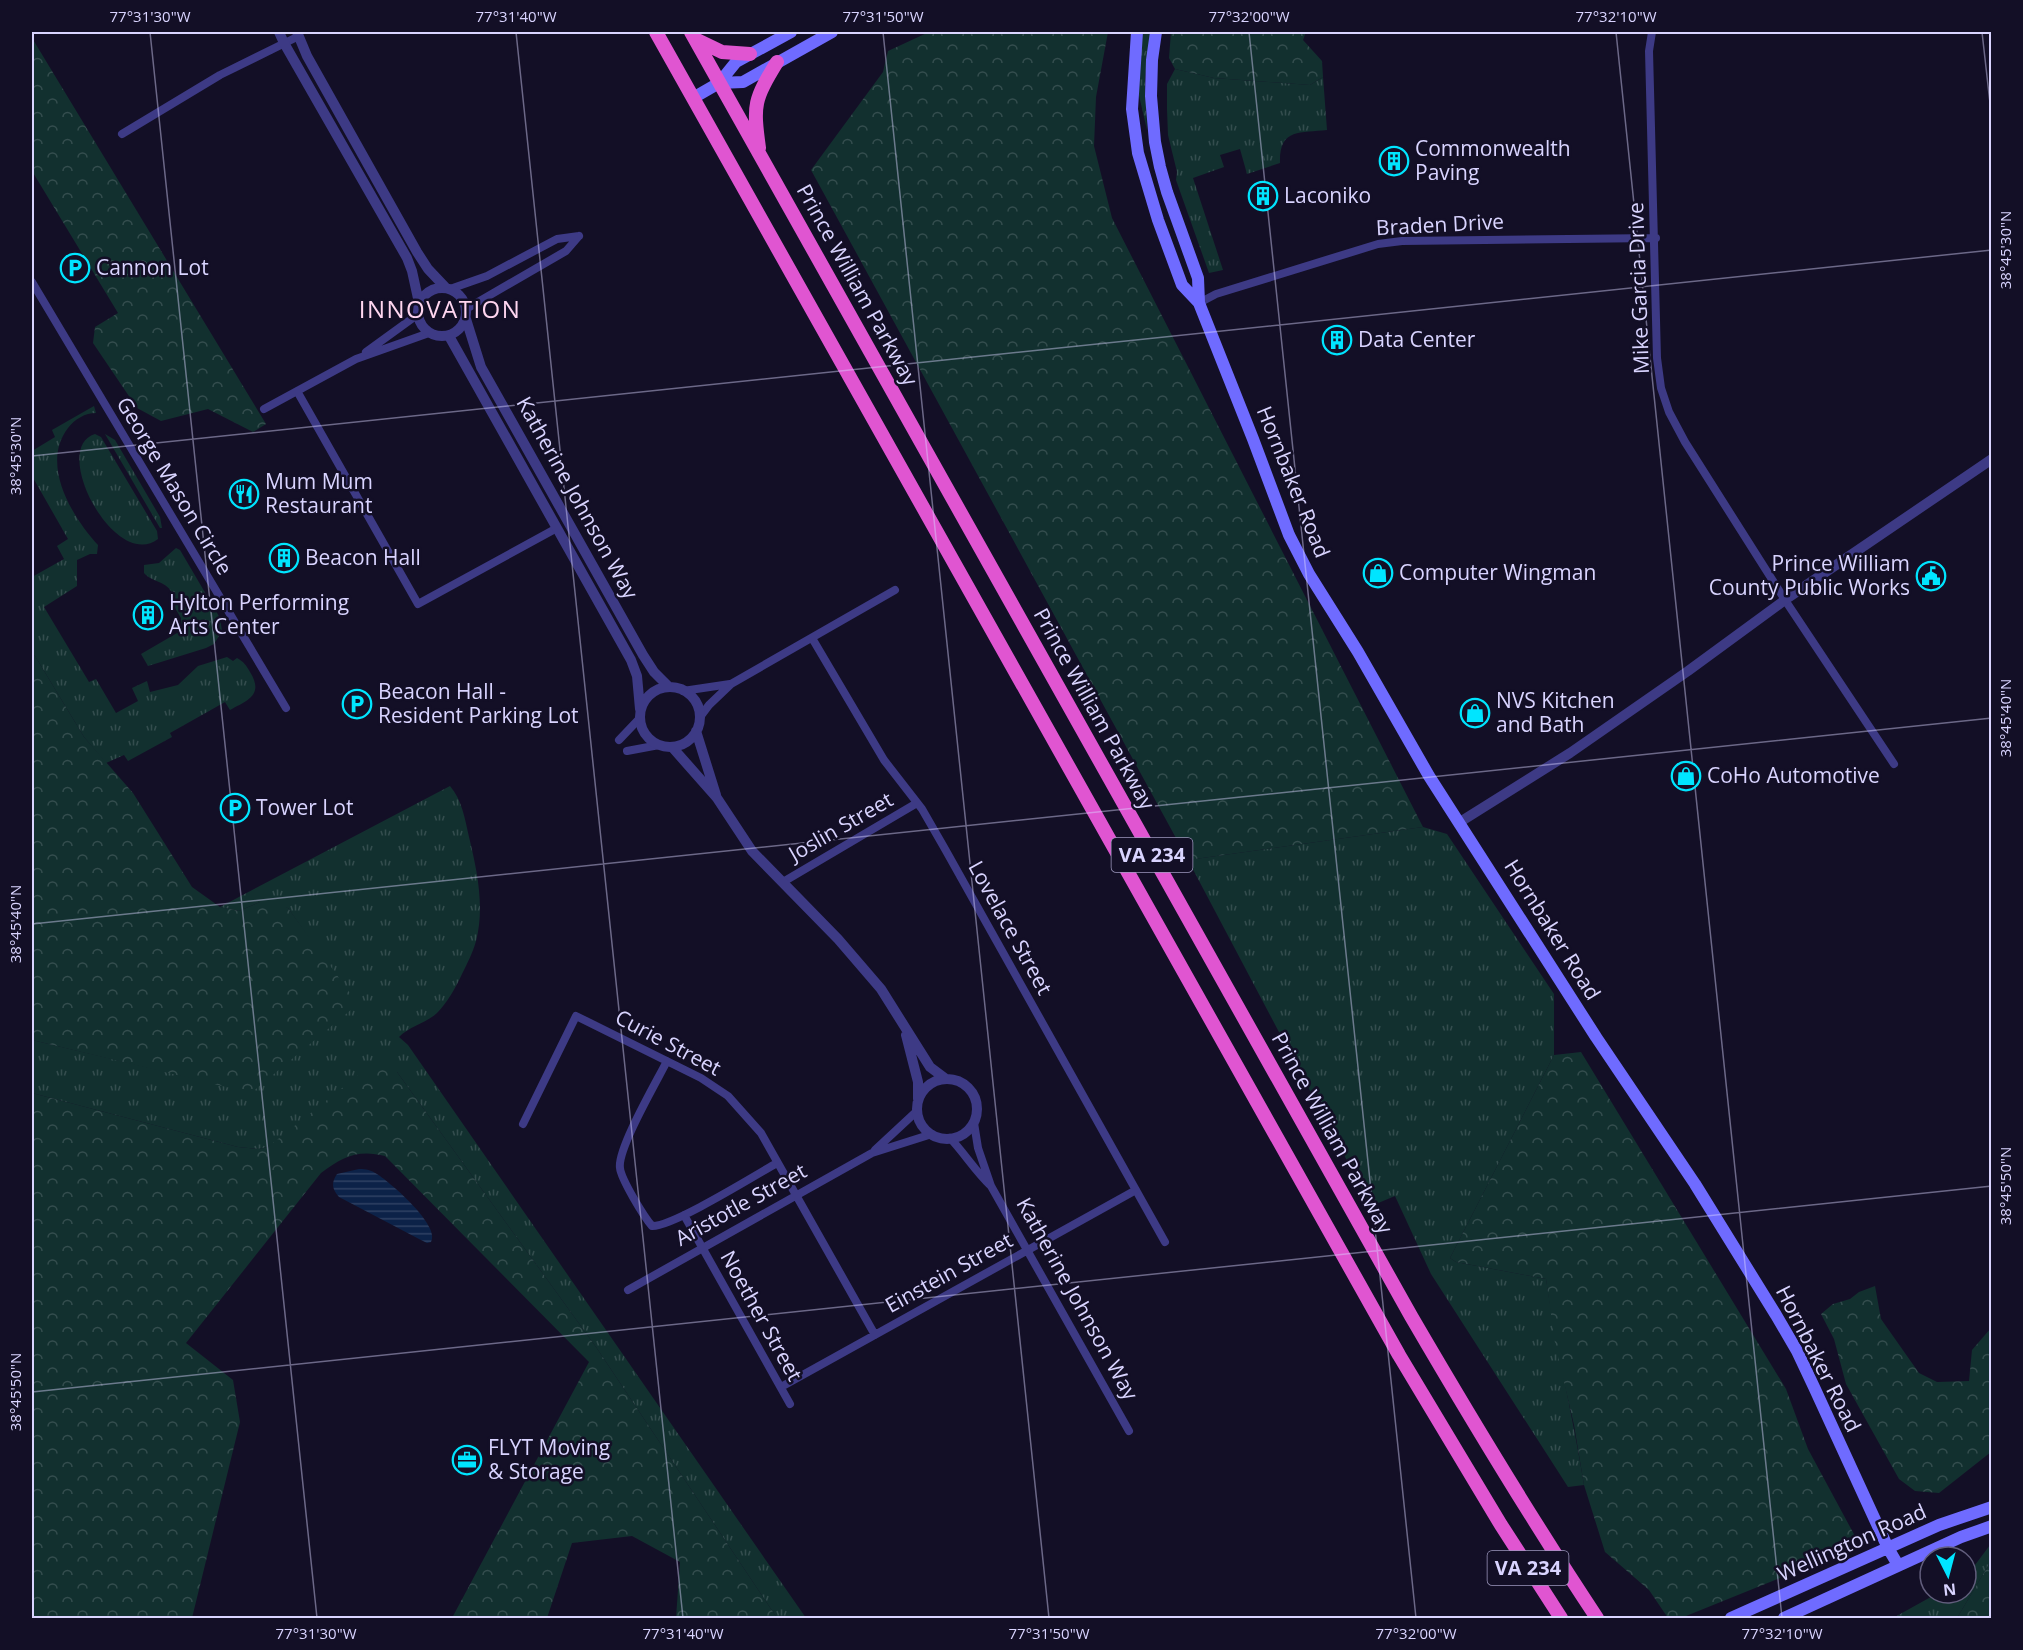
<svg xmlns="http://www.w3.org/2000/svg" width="2023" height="1650" viewBox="0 0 2023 1650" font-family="'Open Sans',sans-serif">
<defs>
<pattern id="grass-tufts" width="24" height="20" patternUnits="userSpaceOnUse" patternTransform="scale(1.5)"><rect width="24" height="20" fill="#12302f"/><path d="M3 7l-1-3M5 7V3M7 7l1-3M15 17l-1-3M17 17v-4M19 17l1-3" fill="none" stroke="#344d4e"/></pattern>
<pattern id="forest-crowns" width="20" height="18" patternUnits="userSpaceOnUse" patternTransform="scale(1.5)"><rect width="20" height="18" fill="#12302f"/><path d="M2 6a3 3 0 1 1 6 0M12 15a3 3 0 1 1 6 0" fill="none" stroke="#344d4e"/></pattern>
<pattern id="water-rules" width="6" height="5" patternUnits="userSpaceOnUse" patternTransform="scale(1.5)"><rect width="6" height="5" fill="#0c2248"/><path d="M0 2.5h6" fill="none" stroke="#2f4163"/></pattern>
</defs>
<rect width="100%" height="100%" fill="#130f26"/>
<!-- grass -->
<path fill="url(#grass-tufts)" d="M 1143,32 L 1151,32 L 1145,78 L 1147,130 L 1137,87 L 1140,46 Z
M 1175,69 L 1214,78 L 1310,85 L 1323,77 L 1327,130 C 1300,133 1279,128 1280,163 L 1247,174 L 1240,149 L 1220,155 L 1224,167 L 1193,178 L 1223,270 L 1209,273 L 1176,180 L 1177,172 L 1168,135 L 1167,109 L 1167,84 Z
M 94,406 L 96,413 C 85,413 75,419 68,428 C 40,464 72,517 98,545 L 97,554 L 90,554 L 77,560 L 77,586 L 44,607 L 89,682 L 96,679 L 116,713 L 138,701 L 132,688 L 147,681 L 150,692 L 178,685 L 198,666 L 227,657 L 233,661 L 237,658 C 244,662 246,665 250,672 C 264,695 248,700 230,710 L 225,702 L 170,733 L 172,737 L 128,761 L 124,755 L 106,763 L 84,737 L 32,651 L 32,577 L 64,559 L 57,546 L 68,539 L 32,476 L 32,451 L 55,437 L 52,430 Z
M 95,434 L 101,437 L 157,531 L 158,539 C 115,572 49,448 95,434 Z
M 105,434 L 115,440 L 160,517 L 162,528 L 160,528 Z
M 176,548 L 180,550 L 220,618 L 222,631 L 214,644 L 206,648 L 148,666 L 141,654 L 184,629 L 181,623 L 181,618 L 172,603 C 176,581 153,584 144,573 L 144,565 L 159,563 Z
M 450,786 C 462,800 465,819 469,837 C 477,870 485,907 476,941 C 473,952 467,964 462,974 C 456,987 447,1003 437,1013 C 426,1023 410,1026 399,1037 L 408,1045 L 806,1618 L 777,1618 L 596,1347 L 397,1072 L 268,1147 L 258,1149 L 238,1147 L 32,1093 L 32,1040 L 251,1092 L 314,945 L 288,908 L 260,902 L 239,911 L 220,907 Z
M 1423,827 L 1447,834 L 1554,994 L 1554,1055 L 1450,1258 L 1456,1262 L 1546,1279 C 1556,1348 1573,1416 1584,1485 L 1568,1487 L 1431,1274 L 1395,1196 L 1371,1206 L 1188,860 Z
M 1990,1545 L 1991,1561 L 1957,1618 L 1893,1618 L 1938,1593 L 1966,1593 L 1966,1577 Z"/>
<!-- forest -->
<path fill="url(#forest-crowns)" d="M 929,32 L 1108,32 L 1096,97 L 1094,146 L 1112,218 L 1423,827 L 1188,860 L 811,170 L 883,72 L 888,51 Z
M 1171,32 L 1306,32 L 1303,40 L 1322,61 L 1323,77 L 1310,85 L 1214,78 L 1175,69 L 1169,58 Z
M 32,38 L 266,424 L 253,432 L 208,409 L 161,421 L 137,408 L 93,343 L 95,327 L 118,313 L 32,171 Z
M 32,651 L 84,737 L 133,793 L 192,887 L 220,907 L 239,911 L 260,902 L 275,902 L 288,908 L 358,1004 L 251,1093 L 32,1040 Z
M 1581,1052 L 1786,1389 L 1808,1449 L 1856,1538 L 1795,1572 L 1681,1618 L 1668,1618 L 1649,1590 L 1605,1552 L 1584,1485 L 1574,1425 L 1555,1343 L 1546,1279 L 1456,1262 L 1450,1258 L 1554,1055 Z
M 374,1064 L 385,1064 L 397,1072 L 596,1347 L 777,1618 L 676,1618 L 680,1562 L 632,1536 L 572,1543 L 547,1618 L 452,1618 L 589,1362 L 385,1156 C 358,1149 342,1157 321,1173 L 186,1343 L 233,1380 L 240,1422 L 192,1618 L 32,1618 L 32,1093 L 238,1147 L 258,1149 L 268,1147 L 366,1069 Z
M 1875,1286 L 1881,1319 L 1919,1373 L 1937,1382 L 1969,1381 L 1972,1350 L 1991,1328 L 1991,1452 L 1939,1493 L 1915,1491 L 1899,1479 L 1846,1384 L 1834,1339 L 1821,1314 L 1833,1304 L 1850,1299 L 1859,1292 Z
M 1991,1561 L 1991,1618 L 1957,1618 L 1960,1613 Z"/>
<!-- water -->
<path fill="url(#water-rules)" d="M 359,1169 C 366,1169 371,1170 377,1174 C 391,1183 441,1226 431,1242 L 427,1243 L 419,1239 L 339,1197 C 332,1189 331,1183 337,1174 Z"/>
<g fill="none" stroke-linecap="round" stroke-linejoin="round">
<!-- minor -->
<path stroke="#3d3a85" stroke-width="8" d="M 1652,32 L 1649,51 L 1657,358 L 1661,388 L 1669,412 L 1685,442 L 1785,600 L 1894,764
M 122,134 L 220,75 L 299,36
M 32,282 L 286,708
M 450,289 L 487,276 L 557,239 L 579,236
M 1199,303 L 1216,294 L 1378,244 L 1402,241 L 1656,238
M 466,309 L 566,251 L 579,236
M 366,352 L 417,315
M 297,391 L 418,604 L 557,528
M 264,409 L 356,359 L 429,333
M 812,638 L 884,760 L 922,809 L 945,849 L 1165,1242
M 683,691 L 730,684
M 700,717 L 709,705 L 731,684 L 895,590
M 619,740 L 639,719
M 627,751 L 659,745
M 783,882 L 917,803
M 667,1061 C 657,1081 617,1149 620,1168 C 621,1179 644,1217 652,1226 C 672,1227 754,1176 777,1163
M 974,1123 L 978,1148 L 991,1186 L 1129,1431
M 523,1124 L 576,1016 L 701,1078 L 728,1096 L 761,1133 L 875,1335
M 950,1138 C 965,1154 976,1172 991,1186
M 875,1150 L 917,1111
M 684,1215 L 790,1404
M 628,1290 L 872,1153 L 932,1134
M 781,1387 L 1136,1190"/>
<!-- tertiary -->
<path stroke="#3d3a85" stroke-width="10" d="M 279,32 L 284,43 L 407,258 L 412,271 L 419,303
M 297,32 L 307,56 L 417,252 L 428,269 L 446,288
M418 312a24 24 0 1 1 48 0a24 24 0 1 1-48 0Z
M 466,319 L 481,367 L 643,655 L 654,672 L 669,687
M 449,336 L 631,660 L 637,676 L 640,709
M640 717a30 30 0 1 1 60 0a30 30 0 1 1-60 0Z
M 696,731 L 716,795
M 672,747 L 717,798 L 752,851 L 838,939 L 881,989 L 930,1067 L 946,1079
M 1460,822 L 1570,753 L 1688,671 L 1789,597 L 1992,459
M 906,1035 L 918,1082 L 918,1099
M917 1109a30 30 0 1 1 60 0a30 30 0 1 1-60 0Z"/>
<!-- secondary -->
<path stroke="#6f6bff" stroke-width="12" d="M 1137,32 L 1132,109 L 1138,153 L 1158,220 L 1182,285 L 1199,303
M 1156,32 L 1152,60 L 1151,96 L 1155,142 L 1160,167 L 1167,192 L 1198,278 L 1199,303 L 1253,439 L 1289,535 L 1309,574 L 1358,652 L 1429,776 L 1596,1037 L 1695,1184 L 1776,1315 L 1797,1351 L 1814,1387 L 1888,1548 L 1898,1565
M 719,83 L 743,82 L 832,32
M 693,98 L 719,83 L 736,62 L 791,32
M 1731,1618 L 1939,1525 L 1992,1507
M 1784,1618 L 1961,1537 L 1992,1526"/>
<!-- trunk -->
<path stroke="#e055d1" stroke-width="14" d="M 656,32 L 1399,1355 L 1501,1525 L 1561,1618
M 691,32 L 1411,1316 C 1471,1419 1532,1520 1597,1618
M 695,39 L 722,52 L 750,54
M 759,148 C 753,104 754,100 777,62"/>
</g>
<!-- ticks -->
<path fill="none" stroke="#d9d4ff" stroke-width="1.5" stroke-opacity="0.45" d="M 150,32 L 317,1618M 516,32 L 683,1618M 883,32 L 1049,1618M 1249,32 L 1416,1618M 1616,32 L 1782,1618M 1982,32 L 1992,121M 32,456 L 1992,250M 32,924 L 1992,718M 32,1392 L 1992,1186"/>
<!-- icons -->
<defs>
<g id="building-ring" transform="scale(1.5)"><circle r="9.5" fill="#130f26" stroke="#00e5ff" stroke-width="1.5"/><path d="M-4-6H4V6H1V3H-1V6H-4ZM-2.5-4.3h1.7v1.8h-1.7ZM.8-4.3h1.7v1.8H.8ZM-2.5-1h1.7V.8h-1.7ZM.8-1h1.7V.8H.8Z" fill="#00e5ff"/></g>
<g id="parking-ring" transform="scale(1.5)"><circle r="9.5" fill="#130f26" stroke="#00e5ff" stroke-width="1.5"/><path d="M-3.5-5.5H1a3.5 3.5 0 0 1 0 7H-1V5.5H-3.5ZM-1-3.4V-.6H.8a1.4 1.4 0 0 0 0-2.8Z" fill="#00e5ff"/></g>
<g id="restaurant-ring" transform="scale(1.5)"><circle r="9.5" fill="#130f26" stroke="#00e5ff" stroke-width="1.5"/><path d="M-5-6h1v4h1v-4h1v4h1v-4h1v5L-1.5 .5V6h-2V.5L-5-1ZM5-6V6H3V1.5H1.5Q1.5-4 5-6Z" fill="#00e5ff"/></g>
<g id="shop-ring" transform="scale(1.5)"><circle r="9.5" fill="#130f26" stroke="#00e5ff" stroke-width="1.5"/><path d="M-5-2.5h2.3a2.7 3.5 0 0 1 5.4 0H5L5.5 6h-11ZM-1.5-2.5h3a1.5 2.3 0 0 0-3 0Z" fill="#00e5ff"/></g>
<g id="civic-ring" transform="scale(1.5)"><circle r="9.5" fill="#130f26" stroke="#00e5ff" stroke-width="1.5"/><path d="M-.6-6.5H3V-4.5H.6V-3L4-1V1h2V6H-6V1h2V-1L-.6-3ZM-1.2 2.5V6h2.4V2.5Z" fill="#00e5ff"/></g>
<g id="office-ring" transform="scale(1.5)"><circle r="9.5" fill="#130f26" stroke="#00e5ff" stroke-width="1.5"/><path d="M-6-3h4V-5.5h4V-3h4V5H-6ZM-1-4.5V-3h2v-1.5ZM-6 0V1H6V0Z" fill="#00e5ff"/></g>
</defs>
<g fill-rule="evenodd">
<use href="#building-ring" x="1394" y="161"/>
<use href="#building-ring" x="1263" y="196"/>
<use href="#parking-ring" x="75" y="268"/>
<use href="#building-ring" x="1337" y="340"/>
<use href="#restaurant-ring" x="244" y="494"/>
<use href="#building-ring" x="284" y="558"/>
<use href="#shop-ring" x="1378" y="573"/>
<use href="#civic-ring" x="1931" y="576"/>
<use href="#building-ring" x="148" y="615"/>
<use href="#parking-ring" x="357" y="704"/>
<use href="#shop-ring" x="1475" y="713"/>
<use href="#shop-ring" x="1686" y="776"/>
<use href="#parking-ring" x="235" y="808"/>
<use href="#office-ring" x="467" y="1460"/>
</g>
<g text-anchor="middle" stroke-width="5" stroke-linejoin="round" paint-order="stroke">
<!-- shield labels -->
<g fill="#130f26" stroke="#9e99be" stroke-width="1.5">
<rect x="1111.5" y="838" width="81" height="34" rx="4.5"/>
<rect x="1487.5" y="1551" width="81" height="34" rx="4.5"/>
</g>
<g font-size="20" font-weight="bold" fill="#d9d4ff">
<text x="1152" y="862">VA 234</text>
<text x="1528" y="1575">VA 234</text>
</g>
<!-- poi labels -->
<g font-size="21" fill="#d9d4ff" stroke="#130f26" text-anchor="start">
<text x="1415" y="156">Commonwealth<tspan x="1415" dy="24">Paving</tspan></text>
<text x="1284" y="203">Laconiko</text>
<text x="96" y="275">Cannon Lot</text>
<text x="1358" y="347">Data Center</text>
<text x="265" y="489">Mum Mum<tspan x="265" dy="24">Restaurant</tspan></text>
<text x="305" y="565">Beacon Hall</text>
<text x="1910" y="571" text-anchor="end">Prince William<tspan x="1910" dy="24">County Public Works</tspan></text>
<text x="1399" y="580">Computer Wingman</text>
<text x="169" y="610">Hylton Performing<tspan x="169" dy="24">Arts Center</tspan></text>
<text x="378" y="699">Beacon Hall -<tspan x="378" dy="24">Resident Parking Lot</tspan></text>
<text x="1496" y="708">NVS Kitchen<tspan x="1496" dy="24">and Bath</tspan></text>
<text x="1707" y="783">CoHo Automotive</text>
<text x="256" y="815">Tower Lot</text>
<text x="488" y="1455">FLYT Moving<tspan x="488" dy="24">&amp; Storage</tspan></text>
</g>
<!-- street labels -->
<g font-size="21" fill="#d9d4ff" stroke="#130f26">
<text transform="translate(1440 225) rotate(-3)" y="7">Braden Drive</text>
<text transform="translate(857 285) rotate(61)" y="7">Prince William Parkway</text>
<text transform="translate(1639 288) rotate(-92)" y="7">Mike Garcia Drive</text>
<text transform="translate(1293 482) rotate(68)" y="7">Hornbaker Road</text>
<text transform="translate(174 486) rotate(59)" y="7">George Mason Circle</text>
<text transform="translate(577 498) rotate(61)" y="7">Katherine Johnson Way</text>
<text transform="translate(1094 709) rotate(61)" y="7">Prince William Parkway</text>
<text transform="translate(841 827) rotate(-30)" y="7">Joslin Street</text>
<text transform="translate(1010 928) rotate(61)" y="7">Lovelace Street</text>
<text transform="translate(1552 930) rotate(58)" y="7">Hornbaker Road</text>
<text transform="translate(668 1043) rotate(28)" y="7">Curie Street</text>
<text transform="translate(1332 1133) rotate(61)" y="7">Prince William Parkway</text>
<text transform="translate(741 1205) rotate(-29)" y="7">Aristotle Street</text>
<text transform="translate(949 1273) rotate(-29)" y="7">Einstein Street</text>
<text transform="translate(1077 1299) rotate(61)" y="7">Katherine Johnson Way</text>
<text transform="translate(761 1316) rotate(61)" y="7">Noether Street</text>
<text transform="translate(1818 1359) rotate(63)" y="7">Hornbaker Road</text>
<text transform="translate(1852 1543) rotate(-24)" y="7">Wellington Road</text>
</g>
<!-- quarter labels -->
<g font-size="24" letter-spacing="1.5" fill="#ffd6f0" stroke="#130f26">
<text x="440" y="318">INNOVATION</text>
</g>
</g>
<!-- border -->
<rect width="2023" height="1650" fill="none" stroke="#130f26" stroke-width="66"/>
<!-- north arrow -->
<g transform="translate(1948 1575) rotate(174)"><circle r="28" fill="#130f26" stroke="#625e7d" stroke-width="1.5"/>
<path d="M0-4.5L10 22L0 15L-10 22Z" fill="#00e5ff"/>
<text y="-9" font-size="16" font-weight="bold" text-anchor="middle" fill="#d9d4ff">N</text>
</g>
<rect x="33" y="33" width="1957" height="1584" fill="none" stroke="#d9d4ff" stroke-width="2"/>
<g font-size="15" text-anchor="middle" fill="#d9d4ff">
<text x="150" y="22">77°31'30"W</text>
<text x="516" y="22">77°31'40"W</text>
<text x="883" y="22">77°31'50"W</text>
<text x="1249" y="22">77°32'00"W</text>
<text x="1616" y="22">77°32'10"W</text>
<text transform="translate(2006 250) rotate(-90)" y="5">38°45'30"N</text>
<text transform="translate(16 456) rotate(-90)" y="5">38°45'30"N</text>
<text transform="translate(2006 718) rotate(-90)" y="5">38°45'40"N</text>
<text transform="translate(16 924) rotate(-90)" y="5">38°45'40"N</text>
<text transform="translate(2006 1186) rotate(-90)" y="5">38°45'50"N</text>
<text transform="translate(16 1392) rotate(-90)" y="5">38°45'50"N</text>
<text x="316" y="1639">77°31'30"W</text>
<text x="683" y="1639">77°31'40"W</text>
<text x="1049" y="1639">77°31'50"W</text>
<text x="1416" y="1639">77°32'00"W</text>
<text x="1782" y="1639">77°32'10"W</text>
</g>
</svg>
